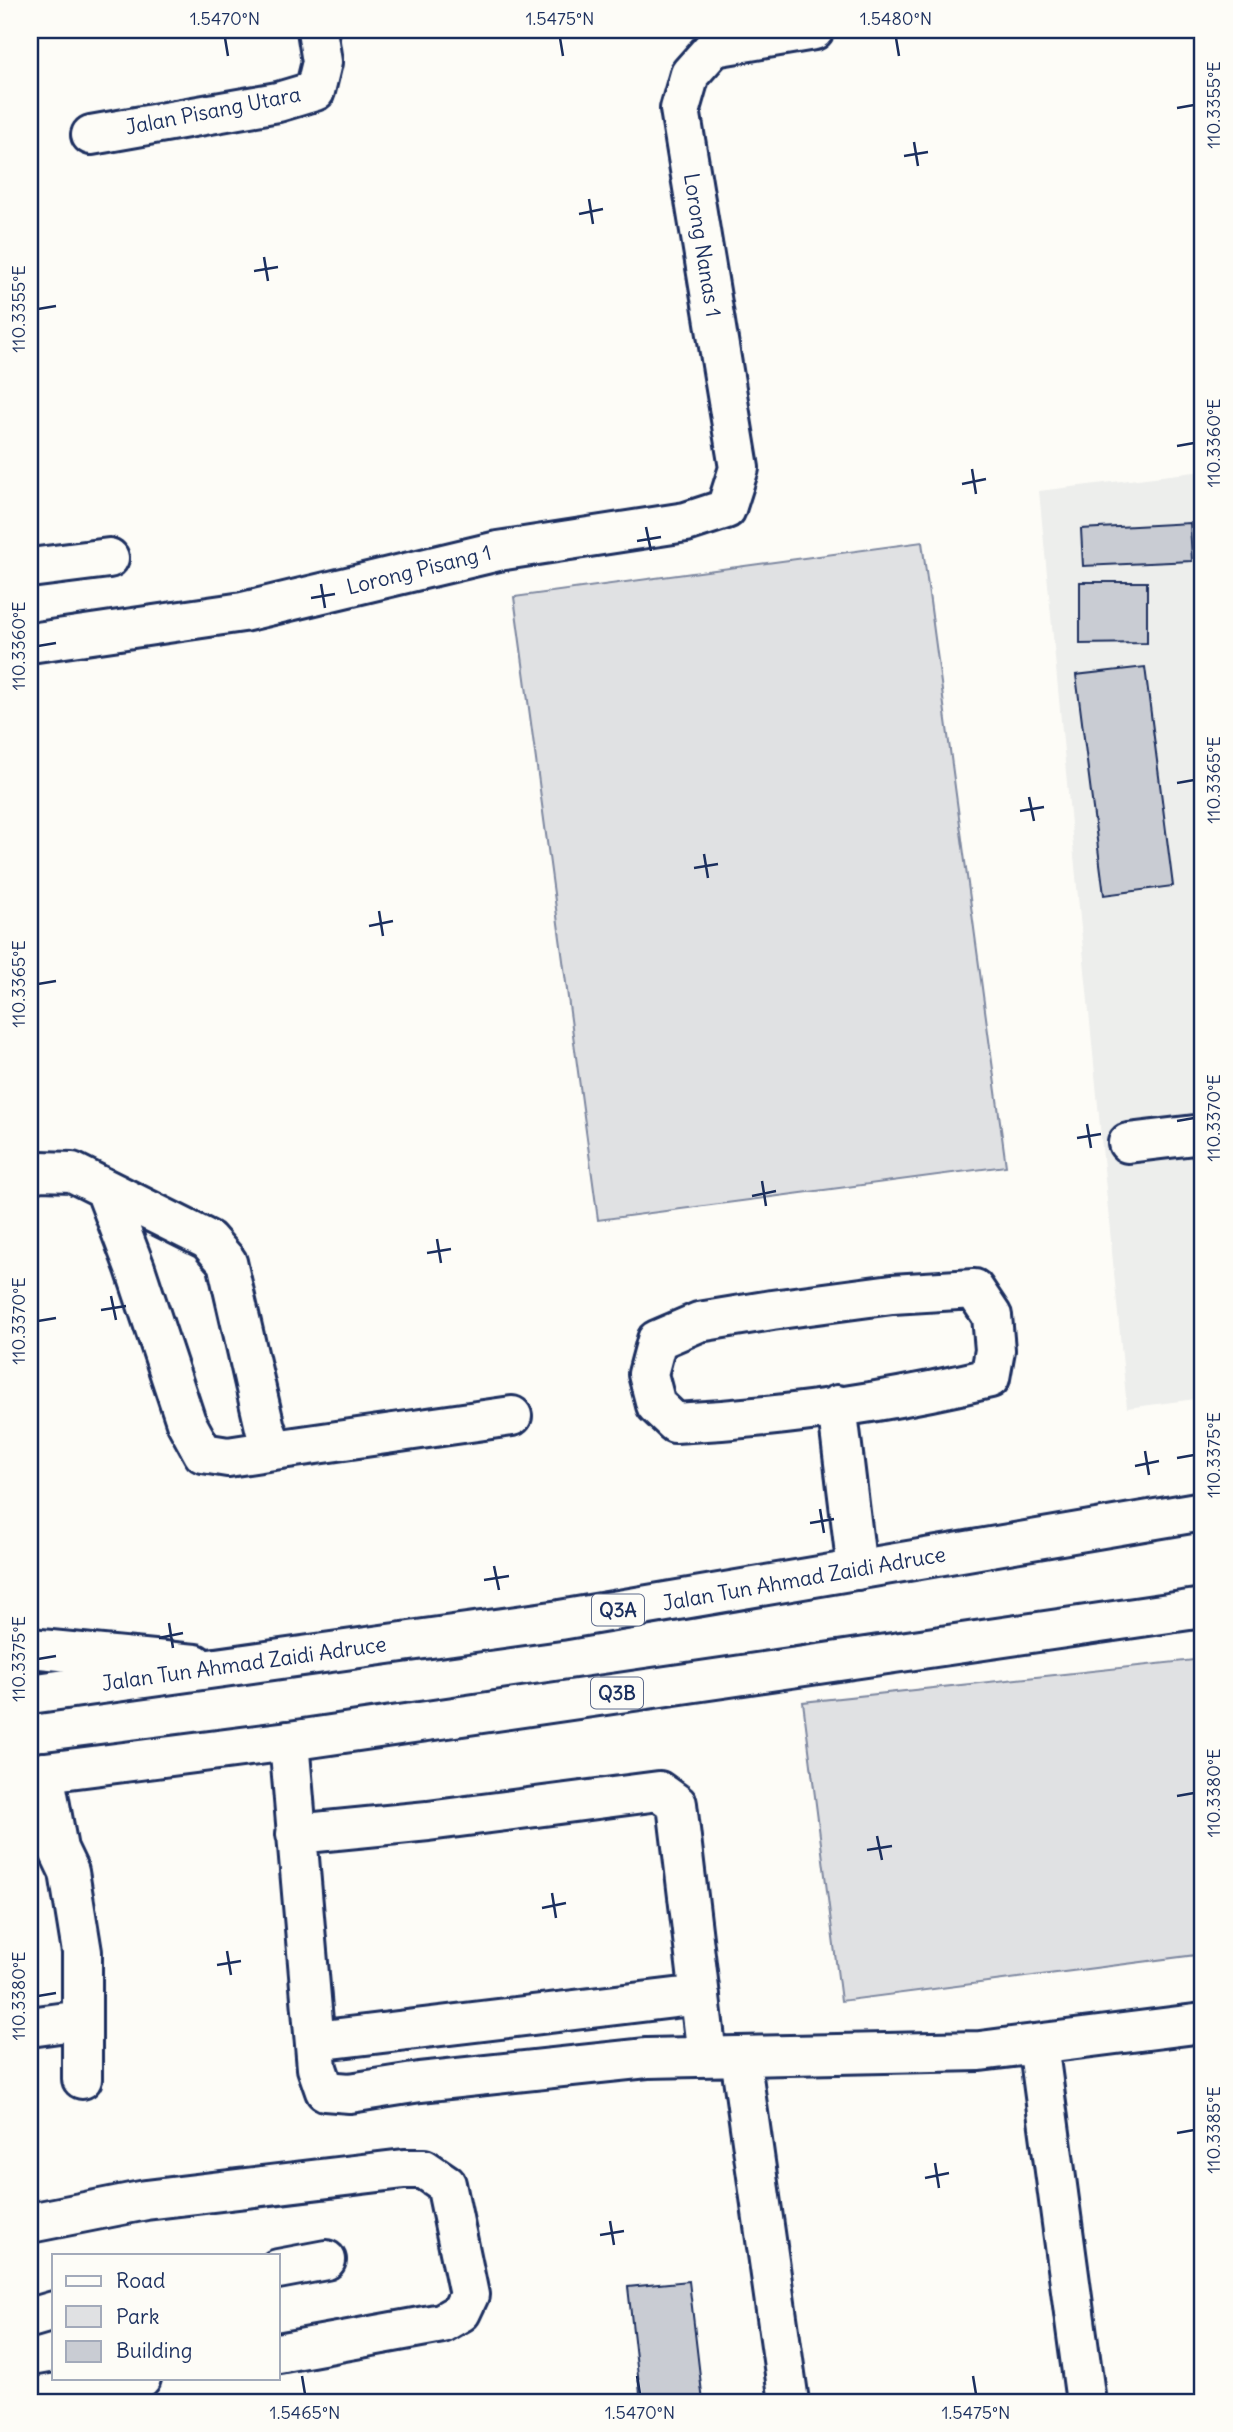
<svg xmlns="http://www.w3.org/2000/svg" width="1233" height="2432" viewBox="0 0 1233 2432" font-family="Delius,sans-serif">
<rect width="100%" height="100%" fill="#fdfcf7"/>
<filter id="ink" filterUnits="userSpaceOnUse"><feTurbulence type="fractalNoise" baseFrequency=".0143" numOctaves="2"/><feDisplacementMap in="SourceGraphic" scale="14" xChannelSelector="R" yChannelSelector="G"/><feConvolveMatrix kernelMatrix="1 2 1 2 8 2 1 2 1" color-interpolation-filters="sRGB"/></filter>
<g filter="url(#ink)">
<!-- built -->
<path fill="#edeeec" d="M 1203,471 L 1203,1398 L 1127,1408 L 1039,491 Z"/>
<!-- green -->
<path fill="#e0e1e3" stroke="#7e88a0" stroke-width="2" d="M 922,542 L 1006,1166 L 598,1220 L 514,597 Z
M 1203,1659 L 1203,1954 L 841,2001 L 803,1702 Z"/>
<!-- building -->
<path fill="#c9ccd3" stroke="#1b2f5e" stroke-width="2" d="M 1190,523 L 1192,561 L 1083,566 L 1081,529 Z
M 1080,582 L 1147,582 L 1147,643 L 1080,644 Z
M 1145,667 L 1173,886 L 1104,895 L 1076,675 Z
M 689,2281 L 703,2402 L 641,2402 L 628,2287 Z"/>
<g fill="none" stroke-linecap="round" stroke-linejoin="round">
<!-- minor casing -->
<g stroke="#1b2f5e" stroke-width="44">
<path id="minor" d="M 91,135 L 278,102 L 315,91 L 322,62 L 317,30
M 30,568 L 109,558
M 30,643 L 243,612 L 498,551 L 686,522 L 726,509 L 739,468 L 680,109 L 690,74 L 714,47 L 814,30
M 1128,1143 L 1203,1134
M 30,1174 L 40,1171 L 72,1172 L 208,1240 L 227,1262 L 265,1428 L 274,1450 L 512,1416
M 105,1189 L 135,1268 L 186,1422 L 203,1453 L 228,1457 L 274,1450
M 974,1289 L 992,1316 L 995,1350 L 990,1378 C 888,1402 780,1418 675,1423 L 656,1405 L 648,1374 L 657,1340 L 699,1322 L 772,1310 L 892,1294 Z
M 837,1405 L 857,1570
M 30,1648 L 195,1664
M 289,1741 L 317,2068 L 325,2091 L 350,2093 L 420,2082 L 647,2058 L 980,2051 L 1203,2023
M 44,1772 L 58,1849 L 69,1872 L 82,1952 L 82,2079
M 296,1834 L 428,1821 L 659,1791 L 677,1804 L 707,2056
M 30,2027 L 81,2020
M 315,2041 L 700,1995
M 1038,2044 L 1086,2402
M 740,2056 L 789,2402
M 30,2223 L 146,2200 L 404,2169 L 424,2169 L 446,2184 L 469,2295 L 461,2312 L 442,2323 L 278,2353
M 278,2269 L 326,2260
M 30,2318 L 54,2311
M 30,2398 L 141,2378"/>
</g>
<!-- major casing -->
<g stroke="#1b2f5e" stroke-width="44">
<path id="major" d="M 30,1694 L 560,1620 L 1203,1511
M 30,1774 L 289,1741 L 1203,1608"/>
</g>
<!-- minor -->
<use href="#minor" stroke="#fdfcf7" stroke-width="38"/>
<!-- major -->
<use href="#major" stroke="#fdfcf7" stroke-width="38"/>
</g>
</g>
<!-- ticks -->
<path fill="none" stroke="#1b2f5e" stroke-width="2.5" d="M 225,38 L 228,56M 560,38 L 563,56M 896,38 L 899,56M 1177,108 L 1194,105M 914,142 L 918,166M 904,156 L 928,152M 589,199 L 593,224M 579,214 L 603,209M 264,257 L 268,281M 254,271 L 278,267M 38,309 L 56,306M 1177,446 L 1194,443M 972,469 L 976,494M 962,484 L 986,479M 646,527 L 651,551M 637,541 L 661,537M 321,584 L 325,608M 311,598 L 335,594M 38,646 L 56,643M 1177,783 L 1194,780M 1029,797 L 1034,821M 1020,811 L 1044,807M 704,854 L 708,878M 694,868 L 718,864M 379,911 L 383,936M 369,926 L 393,921M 38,984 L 56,981M 1177,1121 L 1194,1118M 1087,1124 L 1091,1148M 1077,1138 L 1101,1134M 762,1181 L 766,1206M 752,1196 L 776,1191M 437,1239 L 441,1263M 427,1253 L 451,1249M 111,1296 L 116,1320M 101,1310 L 126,1306M 38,1321 L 56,1318M 1145,1451 L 1149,1475M 1177,1458 L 1194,1455M 1135,1466 L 1159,1461M 820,1509 L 824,1533M 810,1523 L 834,1519M 494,1566 L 499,1590M 484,1580 L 509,1576M 169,1623 L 173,1648M 159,1638 L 183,1633M 38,1659 L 56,1656M 1177,1796 L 1194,1793M 877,1836 L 882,1860M 867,1850 L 892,1846M 552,1893 L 556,1918M 542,1908 L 566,1903M 227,1951 L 231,1975M 217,1965 L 241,1961M 38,1996 L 56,1993M 1177,2133 L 1194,2130M 935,2163 L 939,2188M 925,2178 L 949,2173M 610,2221 L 614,2245M 600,2235 L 624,2231M 302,2376 L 305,2394M 637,2376 L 640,2394M 973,2376 L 976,2394"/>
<g text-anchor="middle" stroke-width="5" stroke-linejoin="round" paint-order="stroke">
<!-- shield labels -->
<g fill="#fdfcf7" stroke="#5f6c8c" stroke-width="2">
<rect x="592" y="1594.5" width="52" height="31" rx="5"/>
<rect x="591" y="1677.5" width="52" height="31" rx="5"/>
</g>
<g font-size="19" font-weight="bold" fill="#1b2f5e">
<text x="618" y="1617">Q3A</text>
<text x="617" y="1700">Q3B</text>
</g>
<!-- street labels -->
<g font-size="21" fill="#1b2f5e" stroke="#fdfcf7">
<text transform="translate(213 111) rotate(-11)" y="7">Jalan Pisang Utara</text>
<text transform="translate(702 245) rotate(81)" y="7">Lorong Nanas 1</text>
<text transform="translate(419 570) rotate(-14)" y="7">Lorong Pisang 1</text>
<text transform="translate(804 1579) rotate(-10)" y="7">Jalan Tun Ahmad Zaidi Adruce</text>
<text transform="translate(244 1664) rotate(-8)" y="7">Jalan Tun Ahmad Zaidi Adruce</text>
</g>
</g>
<!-- margin -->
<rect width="1233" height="2432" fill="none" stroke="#fdfcf7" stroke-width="77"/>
<!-- legend -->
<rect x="52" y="2254" width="228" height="126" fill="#fdfcf7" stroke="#a3aaba" stroke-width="2"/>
<rect x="66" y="2276" width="35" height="10" fill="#fdfcf7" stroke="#a3aaba" stroke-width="2"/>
<text x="116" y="2288" font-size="21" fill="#1b2f5e">Road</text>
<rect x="66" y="2306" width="35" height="21" fill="#e0e1e3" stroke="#a3aaba" stroke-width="2"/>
<text x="116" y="2324" font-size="21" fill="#1b2f5e">Park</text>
<rect x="66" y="2341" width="35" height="21" fill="#c9ccd3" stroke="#a3aaba" stroke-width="2"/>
<text x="116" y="2358" font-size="21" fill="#1b2f5e">Building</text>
<rect x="38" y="38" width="1156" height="2356" fill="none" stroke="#1b2f5e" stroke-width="2.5"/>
<g font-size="18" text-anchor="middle" fill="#1b2f5e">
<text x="225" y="25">1.5470°N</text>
<text x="560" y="25">1.5475°N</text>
<text x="896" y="25">1.5480°N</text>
<text transform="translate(1214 105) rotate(-90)" y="6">110.3355°E</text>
<text transform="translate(19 309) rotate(-90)" y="6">110.3355°E</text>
<text transform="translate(1214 443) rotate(-90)" y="6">110.3360°E</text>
<text transform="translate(19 646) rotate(-90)" y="6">110.3360°E</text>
<text transform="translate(1214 780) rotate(-90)" y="6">110.3365°E</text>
<text transform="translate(19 984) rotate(-90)" y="6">110.3365°E</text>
<text transform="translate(1214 1118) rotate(-90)" y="6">110.3370°E</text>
<text transform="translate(19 1321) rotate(-90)" y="6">110.3370°E</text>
<text transform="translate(1214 1455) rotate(-90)" y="6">110.3375°E</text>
<text transform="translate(19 1659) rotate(-90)" y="6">110.3375°E</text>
<text transform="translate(1214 1793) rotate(-90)" y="6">110.3380°E</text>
<text transform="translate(19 1996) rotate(-90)" y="6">110.3380°E</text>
<text transform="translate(1214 2130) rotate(-90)" y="6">110.3385°E</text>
<text x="305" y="2419">1.5465°N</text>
<text x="640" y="2419">1.5470°N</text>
<text x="976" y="2419">1.5475°N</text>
</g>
</svg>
